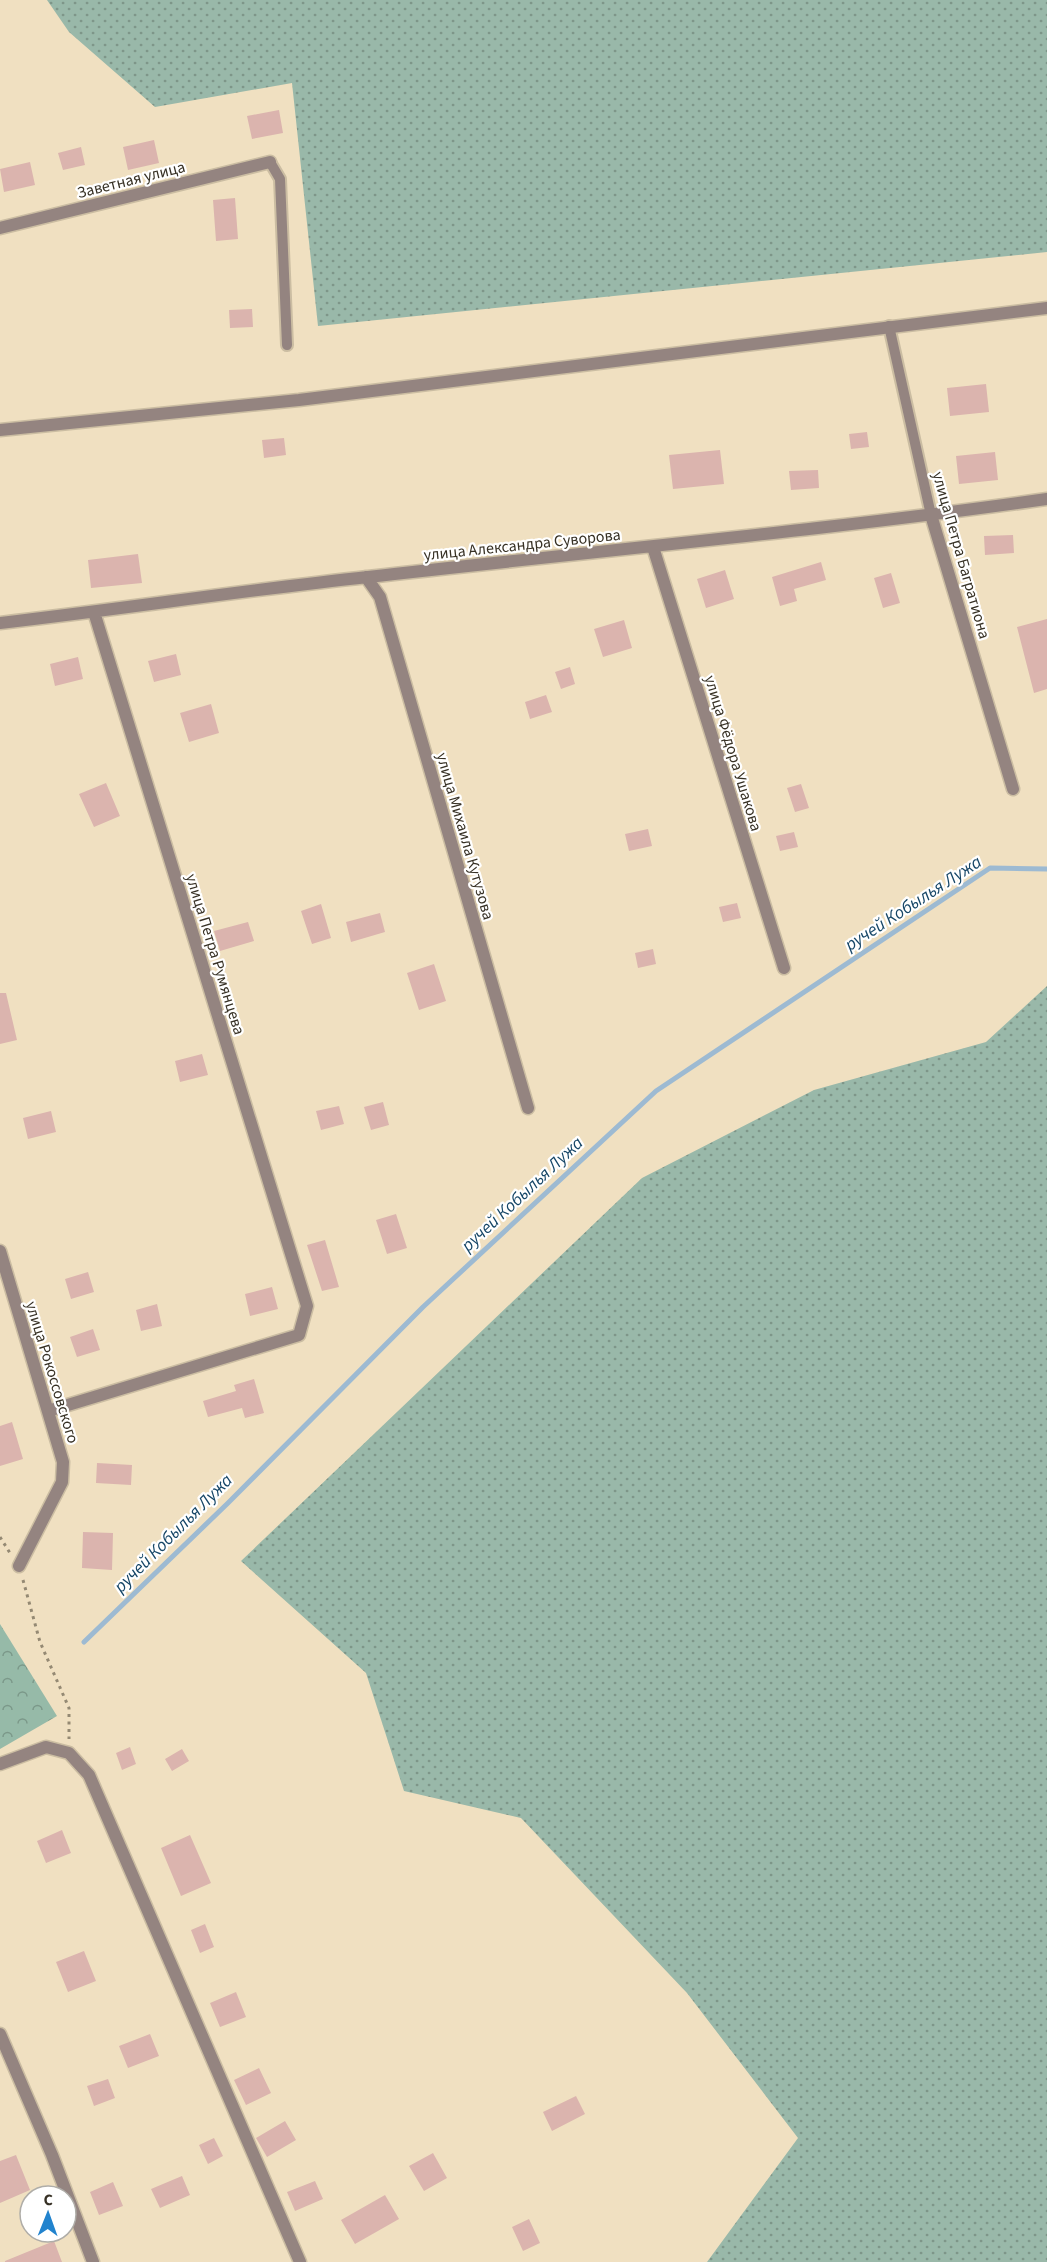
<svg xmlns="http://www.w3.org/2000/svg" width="1047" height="2262" viewBox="0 0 1047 2262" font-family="'Source Sans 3',sans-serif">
<defs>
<pattern id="green-dots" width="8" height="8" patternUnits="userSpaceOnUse" patternTransform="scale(1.5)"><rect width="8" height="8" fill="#99b8a9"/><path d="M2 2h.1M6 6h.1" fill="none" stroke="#7e9689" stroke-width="1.8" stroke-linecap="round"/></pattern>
<pattern id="forest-crowns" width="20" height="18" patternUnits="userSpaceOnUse" patternTransform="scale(1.5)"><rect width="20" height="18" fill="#96baa8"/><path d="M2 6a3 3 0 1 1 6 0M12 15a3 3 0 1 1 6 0" fill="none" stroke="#7b9889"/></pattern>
</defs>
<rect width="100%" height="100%" fill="#f0e0c1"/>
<!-- green -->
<path fill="url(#green-dots)" d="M 47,0 L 1047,0 L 1047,252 L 318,326 L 292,83 L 155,107 L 69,32 Z
M 1047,986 L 1047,2262 L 707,2262 L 798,2138 L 687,1993 L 521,1818 L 404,1791 L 366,1673 L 241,1561 L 642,1178 L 814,1090 L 986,1042 Z"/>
<!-- forest -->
<path fill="url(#forest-crowns)" d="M 0,1624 L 57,1716 L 0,1749 Z"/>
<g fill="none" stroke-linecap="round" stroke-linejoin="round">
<!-- stream -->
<path stroke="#9dbad2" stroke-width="5" d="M 84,1642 L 228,1503 L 423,1307 L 656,1091 L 990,868 L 1047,869"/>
</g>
<!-- building -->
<path fill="#dbb4ae" d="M 279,110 L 283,133 L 252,139 L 247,116 Z
M 154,140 L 159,163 L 128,170 L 123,147 Z
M 81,147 L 85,165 L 63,170 L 58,153 Z
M 30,162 L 35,185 L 4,192 L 0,169 Z
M 235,198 L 238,239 L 216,241 L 213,200 Z
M 252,309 L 253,327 L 230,328 L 229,310 Z
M 986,384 L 989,412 L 950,416 L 947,388 Z
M 867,432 L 869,447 L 851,449 L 849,434 Z
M 284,438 L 286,455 L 264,458 L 262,440 Z
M 720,450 L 724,484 L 673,489 L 669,455 Z
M 995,452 L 998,480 L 959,484 L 956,456 Z
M 818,470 L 819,488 L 791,490 L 789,471 Z
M 1013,535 L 1014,553 L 985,555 L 984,536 Z
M 138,554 L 142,583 L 91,588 L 88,560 Z
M 821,562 L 826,580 L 794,589 L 797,601 L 780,606 L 772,577 Z
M 725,570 L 734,599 L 706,608 L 697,579 Z
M 891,573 L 900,603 L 883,608 L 874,578 Z
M 1047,619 L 1047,689 L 1034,693 L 1017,627 Z
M 624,620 L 632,648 L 603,657 L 594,629 Z
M 176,654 L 181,675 L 154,682 L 148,661 Z
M 78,657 L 83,679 L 55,686 L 50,664 Z
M 570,667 L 575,684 L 561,689 L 555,672 Z
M 546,695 L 552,712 L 530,719 L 525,702 Z
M 211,704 L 219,733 L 189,742 L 180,713 Z
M 106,783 L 120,816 L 94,827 L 79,794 Z
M 801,784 L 809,808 L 795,812 L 787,788 Z
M 648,829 L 652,846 L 629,851 L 625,834 Z
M 794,832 L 798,847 L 780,851 L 776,836 Z
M 737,903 L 741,918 L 723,922 L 719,907 Z
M 321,904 L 331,938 L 312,944 L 301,911 Z
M 380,913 L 385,932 L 351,942 L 346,922 Z
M 248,922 L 254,941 L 220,951 L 214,931 Z
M 653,949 L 656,964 L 638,968 L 635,953 Z
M 434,964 L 446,1001 L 419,1010 L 407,973 Z
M 0,993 L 6,993 L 17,1040 L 0,1044 Z
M 202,1054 L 208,1075 L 180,1082 L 175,1061 Z
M 383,1102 L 389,1125 L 371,1130 L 364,1107 Z
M 339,1106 L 344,1124 L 321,1130 L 316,1111 Z
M 51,1111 L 56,1132 L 28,1139 L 23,1118 Z
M 396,1214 L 407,1248 L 387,1254 L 376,1220 Z
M 325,1240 L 339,1287 L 322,1291 L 307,1245 Z
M 88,1272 L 94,1292 L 71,1299 L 65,1279 Z
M 272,1287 L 278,1309 L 250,1316 L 245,1294 Z
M 157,1304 L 162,1326 L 141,1331 L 136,1310 Z
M 93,1329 L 100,1350 L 77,1357 L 70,1337 Z
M 254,1379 L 264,1413 L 245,1418 L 242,1408 L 208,1417 L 203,1401 L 236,1391 L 234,1385 Z
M 12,1422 L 23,1459 L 0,1466 L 0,1426 Z
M 97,1463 L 132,1465 L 131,1485 L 96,1483 Z
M 83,1532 L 113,1533 L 112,1570 L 82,1568 Z
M 130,1747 L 136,1764 L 122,1770 L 116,1753 Z
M 182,1749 L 189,1761 L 172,1771 L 165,1759 Z
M 62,1830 L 71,1853 L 46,1863 L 37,1841 Z
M 190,1835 L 211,1883 L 181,1896 L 161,1848 Z
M 205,1924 L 214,1947 L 200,1953 L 191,1930 Z
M 84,1951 L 96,1981 L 68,1992 L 56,1962 Z
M 236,1992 L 246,2017 L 220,2027 L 210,2003 Z
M 150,2034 L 159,2056 L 128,2068 L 119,2046 Z
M 259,2068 L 271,2093 L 246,2105 L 234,2080 Z
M 108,2079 L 115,2098 L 94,2106 L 87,2086 Z
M 576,2096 L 585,2114 L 552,2131 L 543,2112 Z
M 285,2121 L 296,2140 L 267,2157 L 256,2138 Z
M 214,2138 L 223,2156 L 208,2164 L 199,2145 Z
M 433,2153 L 447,2178 L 424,2191 L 409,2166 Z
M 16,2155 L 30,2190 L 0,2203 L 0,2161 Z
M 182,2176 L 190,2195 L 160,2208 L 151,2189 Z
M 315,2181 L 323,2199 L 295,2211 L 287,2192 Z
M 113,2182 L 123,2206 L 99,2215 L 90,2192 Z
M 385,2195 L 399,2219 L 355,2244 L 341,2220 Z
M 529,2219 L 540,2243 L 523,2251 L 512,2227 Z
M 54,2241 L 62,2262 L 5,2262 L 5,2261 Z"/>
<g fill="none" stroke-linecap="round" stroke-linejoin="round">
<!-- lane casing -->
<g stroke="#cbbda2" stroke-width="14">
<path id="lane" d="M 270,162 L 280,179 L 287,345
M 889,326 L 931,515"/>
</g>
<!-- street casing -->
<g stroke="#cbbda2" stroke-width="15">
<path id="street" d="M 0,228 L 270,162
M 0,430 L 299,400 L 1047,308
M 931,515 L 1013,789
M 653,547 L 784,968
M 366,577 L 380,597 L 528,1108
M 0,623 C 123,609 245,590 368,577 C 595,551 821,531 1047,499
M 0,1251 L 63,1462 L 62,1482 L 19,1566
M 48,1411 L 299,1335 L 307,1306 L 94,612
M 0,1764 L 46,1747 L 69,1753 L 89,1775 L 300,2262
M 0,2034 L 52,2155 L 93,2262"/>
</g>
<!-- path -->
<path stroke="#948973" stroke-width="3" stroke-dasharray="3 4.5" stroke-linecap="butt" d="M 0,1537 L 10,1553
M 23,1580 L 40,1642 L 69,1708 L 69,1739"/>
<!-- lane -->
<use href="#lane" stroke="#948480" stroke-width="10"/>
<!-- street -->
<use href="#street" stroke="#948480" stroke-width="12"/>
</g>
<g text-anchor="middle" stroke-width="4.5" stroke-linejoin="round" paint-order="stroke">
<!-- street labels -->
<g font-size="16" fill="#373125" stroke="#fff">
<text transform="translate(131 179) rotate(-14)" y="6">Заветная улица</text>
<text transform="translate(522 544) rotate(-6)" y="6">улица Александра Суворова</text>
<text transform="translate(962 555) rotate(74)" y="6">улица Петра Багратиона</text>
<text transform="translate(734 753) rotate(73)" y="6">улица Фёдора Ушакова</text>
<text transform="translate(466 836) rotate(74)" y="6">улица Михаила Кутузова</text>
<text transform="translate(216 954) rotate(73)" y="6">улица Петра Румянцева</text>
<text transform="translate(53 1372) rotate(73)" y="6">улица Рокоссовского</text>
</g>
<!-- water labels -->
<g font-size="18" font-style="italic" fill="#164667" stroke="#fff">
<text transform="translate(913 903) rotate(-33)" y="6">ручей Кобылья Лужа</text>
<text transform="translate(522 1194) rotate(-43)" y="6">ручей Кобылья Лужа</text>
<text transform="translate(173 1533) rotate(-45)" y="6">ручей Кобылья Лужа</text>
</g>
</g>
<!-- north arrow -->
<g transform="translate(48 2214) rotate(1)"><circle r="28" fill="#ffffff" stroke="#afada8" stroke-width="1.5"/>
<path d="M0-4.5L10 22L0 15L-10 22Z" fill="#2183ce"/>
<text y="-9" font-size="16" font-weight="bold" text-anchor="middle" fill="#373125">С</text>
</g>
</svg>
